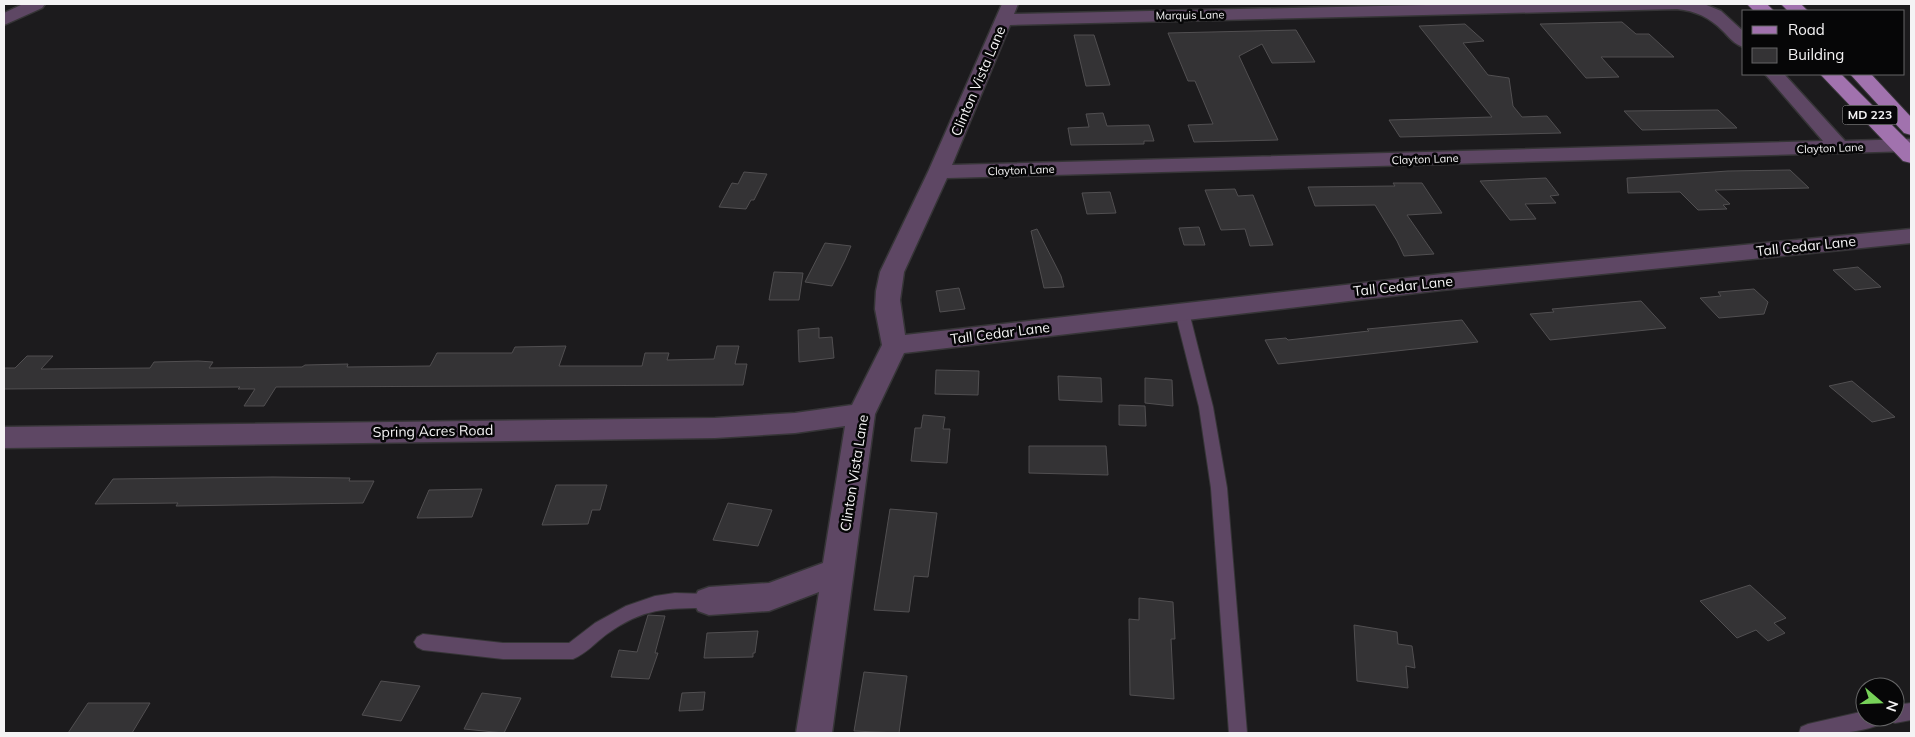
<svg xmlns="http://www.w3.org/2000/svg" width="1915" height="737" viewBox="0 0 1915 737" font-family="Mulish,sans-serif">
<rect width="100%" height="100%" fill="#1c1b1d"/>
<!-- building -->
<path fill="#343335" stroke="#514f51" d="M 1622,22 L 1636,34 L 1649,34 L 1674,57 L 1601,57 L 1619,77 L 1586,78 L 1540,24 Z
M 1465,24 L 1484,41 L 1463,43 L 1488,75 L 1509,78 L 1513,106 L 1522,117 L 1547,116 L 1561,133 L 1400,137 L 1389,120 L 1492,117 L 1419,26 Z
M 1296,30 L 1315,62 L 1272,63 L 1262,44 L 1239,56 L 1278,140 L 1194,142 L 1188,125 L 1213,124 L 1195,81 L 1188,81 L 1168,33 Z
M 1074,35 L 1094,35 L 1110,85 L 1086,86 Z
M 1718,110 L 1737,128 L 1642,130 L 1624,111 Z
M 1103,113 L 1107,126 L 1149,125 L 1154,141 L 1144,141 L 1144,144 L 1071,145 L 1068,128 L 1089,127 L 1086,114 Z
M 1790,170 L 1809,188 L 1715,190 L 1730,204 L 1723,205 L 1727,209 L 1698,210 L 1680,192 L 1628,193 L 1627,178 L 1728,171 Z
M 744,172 L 767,174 L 754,200 L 751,200 L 746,209 L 719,207 L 732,183 L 738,184 Z
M 1546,178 L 1559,195 L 1550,196 L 1556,203 L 1525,204 L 1536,219 L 1510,220 L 1480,181 Z
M 1393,183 L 1422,183 L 1442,213 L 1407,215 L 1434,254 L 1404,256 L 1397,241 L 1375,205 L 1315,206 L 1308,187 L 1395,186 Z
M 1235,189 L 1238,196 L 1253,195 L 1273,245 L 1250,246 L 1245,229 L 1221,230 L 1205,190 Z
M 1110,192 L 1116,213 L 1087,214 L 1082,193 Z
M 1199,227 L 1205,245 L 1184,245 L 1179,228 Z
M 1037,229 L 1061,276 L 1064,287 L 1044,288 L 1031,231 Z
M 825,243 L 851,246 L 845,260 L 832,286 L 805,282 Z
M 1858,267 L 1881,287 L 1855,290 L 1833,270 Z
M 774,272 L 803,273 L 799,300 L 769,300 Z
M 959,288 L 965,309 L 940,312 L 936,291 Z
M 1754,289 L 1768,302 L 1764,314 L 1719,318 L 1700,298 L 1721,296 L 1718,292 Z
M 1641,301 L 1666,328 L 1550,340 L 1530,314 L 1554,312 L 1552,309 Z
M 1462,320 L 1478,342 L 1278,364 L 1265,340 L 1286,338 L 1288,340 L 1369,331 L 1367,329 Z
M 819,328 L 819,338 L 832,337 L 834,358 L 799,362 L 798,330 Z
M 566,346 L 559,366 L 642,366 L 645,353 L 669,353 L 667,360 L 714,359 L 717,346 L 739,346 L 735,364 L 747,364 L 743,385 L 276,387 L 264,406 L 244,406 L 255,389 L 238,389 L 240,387 L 4,389 L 4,368 L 15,368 L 27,356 L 53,356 L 41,369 L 150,368 L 154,362 L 198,361 L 213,362 L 209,368 L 302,367 L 305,365 L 348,364 L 347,367 L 430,366 L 437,353 L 512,353 L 515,347 Z
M 936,370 L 979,371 L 978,395 L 935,394 Z
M 1058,376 L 1101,378 L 1102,402 L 1059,400 Z
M 1145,378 L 1172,380 L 1173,406 L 1145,403 Z
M 1852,381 L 1895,417 L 1872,422 L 1829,386 Z
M 1119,405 L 1145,406 L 1146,426 L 1119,425 Z
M 923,415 L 945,417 L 943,429 L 950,429 L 947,463 L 911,461 L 915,428 L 921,428 Z
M 1029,446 L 1106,446 L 1108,475 L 1029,473 Z
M 273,477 L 350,478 L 349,481 L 374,481 L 363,503 L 176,506 L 178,503 L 95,504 L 113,479 Z
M 556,485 L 607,485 L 600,510 L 592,510 L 588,524 L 542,525 Z
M 482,489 L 472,517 L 417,518 L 429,490 Z
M 728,503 L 772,510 L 758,546 L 713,540 Z
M 890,509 L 937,513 L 928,577 L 914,576 L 909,612 L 874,610 Z
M 1750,585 L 1786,618 L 1774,623 L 1785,633 L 1768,641 L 1756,630 L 1737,638 L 1700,601 Z
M 1139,598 L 1173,602 L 1175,639 L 1171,639 L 1174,699 L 1130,695 L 1129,619 L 1139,620 Z
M 648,615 L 665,616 L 655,653 L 658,653 L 649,679 L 611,677 L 619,650 L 637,652 Z
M 1354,625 L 1397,632 L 1398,644 L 1412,646 L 1415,668 L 1406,666 L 1408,688 L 1357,681 Z
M 758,631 L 755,653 L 753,653 L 753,657 L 704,658 L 707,633 Z
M 864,672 L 907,676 L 899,733 L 854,731 Z
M 381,681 L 420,686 L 401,721 L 362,715 Z
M 705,692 L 703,710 L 679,711 L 682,693 Z
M 482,693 L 521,698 L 504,733 L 464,729 Z
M 88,703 L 150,703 L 132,733 L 68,733 Z"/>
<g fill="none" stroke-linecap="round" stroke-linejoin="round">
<!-- service casing -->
<g stroke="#363537" stroke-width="2">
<path id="service" d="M 1182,308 L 1189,312 L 1213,407 L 1227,488 L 1247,733 L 1229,733 L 1211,488 L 1199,407 L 1175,312 Z
M 675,593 L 709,594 L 715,596 L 717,601 L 715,606 L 709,608 C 666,608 643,608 607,634 C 596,642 586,654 573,659 L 503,659 L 423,650 L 417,647 L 414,642 L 417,637 L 423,634 L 503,643 L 569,643 L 595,623 L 626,606 L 655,596 Z
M 1911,703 L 1911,720 L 1895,723 L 1889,720 L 1887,717 L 1884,723 C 1858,734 1827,735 1799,733 L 1801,727 L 1808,724 L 1865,711 L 1865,717 L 1895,717 L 1895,705 Z"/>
</g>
<!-- minor casing -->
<g stroke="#363537" stroke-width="3">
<path id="minor" d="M 23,4 L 45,4 L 42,8 L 4,25 L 4,13 Z
M 1002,4 L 1018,4 L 1014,14 L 1470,4 L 1704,4 L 1721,11 L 1744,32 L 1744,47 C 1735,45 1729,37 1723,31 C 1709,17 1696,11 1677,9 L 1010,25 L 952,165 L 1823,141 L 1765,74 L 1784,74 L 1845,141 L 1911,139 L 1911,151 L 947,178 L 904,272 L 900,300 L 905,335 L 1442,274 L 1911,229 L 1911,243 L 1442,290 L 904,353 L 875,414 L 832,733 L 796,733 L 819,592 L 769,611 L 709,615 L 698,611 L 693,601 L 698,591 L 709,587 L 769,583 L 823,563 L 845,426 L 795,433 L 715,438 L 4,448 L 4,427 L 715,418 L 795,413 L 852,405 L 882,345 L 875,309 L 876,291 L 880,272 L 928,172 Z"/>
</g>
<!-- primary casing -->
<g stroke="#363537" stroke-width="2">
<path id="primary" d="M 1747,4 L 1767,4 L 1774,11 L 1754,11 Z
M 1781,4 L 1801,4 L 1808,11 L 1788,11 Z
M 1820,74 L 1841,74 L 1911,144 L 1911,163 L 1903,161 Z
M 1850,74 L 1871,74 L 1911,117 L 1911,135 L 1904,133 Z"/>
</g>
<!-- service -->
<use href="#service" fill="#5e4764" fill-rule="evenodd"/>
<!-- minor -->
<use href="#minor" fill="#5e4764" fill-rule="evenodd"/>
<!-- primary -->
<use href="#primary" fill="#a172ae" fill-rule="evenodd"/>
</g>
<g text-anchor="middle" stroke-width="5" stroke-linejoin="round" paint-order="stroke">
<!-- far-street labels -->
<g font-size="11" fill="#f4f3f4" stroke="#060607">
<text transform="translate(1190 15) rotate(-1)" y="4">Marquis Lane</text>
<text transform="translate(1830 148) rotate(-2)" y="4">Clayton Lane</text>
<text transform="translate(1425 159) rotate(-2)" y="4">Clayton Lane</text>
<text transform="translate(1021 170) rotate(-2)" y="4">Clayton Lane</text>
</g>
<!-- shield labels -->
<rect fill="#060607" stroke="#adacad" stroke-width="1" x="1842.5" y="105.5" width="55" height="19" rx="4"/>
<g font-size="12" font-weight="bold" fill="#f4f3f4">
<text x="1870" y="119">MD 223</text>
</g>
<!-- street labels -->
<g font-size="14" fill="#f4f3f4" stroke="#060607">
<text transform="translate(978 81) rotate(-67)" y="5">Clinton Vista Lane</text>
<text transform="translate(1806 246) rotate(-6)" y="5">Tall Cedar Lane</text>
<text transform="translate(1403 286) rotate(-6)" y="5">Tall Cedar Lane</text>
<text transform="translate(1000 333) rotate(-7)" y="5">Tall Cedar Lane</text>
<text transform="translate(433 431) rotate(-1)" y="5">Spring Acres Road</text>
<text transform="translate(854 473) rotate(-81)" y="5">Clinton Vista Lane</text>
</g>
</g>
<!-- border -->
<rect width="1915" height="737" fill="none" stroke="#f4f3f4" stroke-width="10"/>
<!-- legend -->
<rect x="1742" y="10" width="162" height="65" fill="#060607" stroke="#656566"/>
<rect x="1752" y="26" width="25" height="8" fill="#a172ae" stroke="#656566"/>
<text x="1788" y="35" font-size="15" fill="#f4f3f4">Road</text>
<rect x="1752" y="48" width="25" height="15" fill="#343335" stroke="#656566"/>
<text x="1788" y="60" font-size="15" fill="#f4f3f4">Building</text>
<!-- north arrow -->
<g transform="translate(1880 702) rotate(109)"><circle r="24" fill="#060607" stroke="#656566"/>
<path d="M0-4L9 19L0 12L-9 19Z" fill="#77d259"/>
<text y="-8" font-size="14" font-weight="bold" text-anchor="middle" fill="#f4f3f4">N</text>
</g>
</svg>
